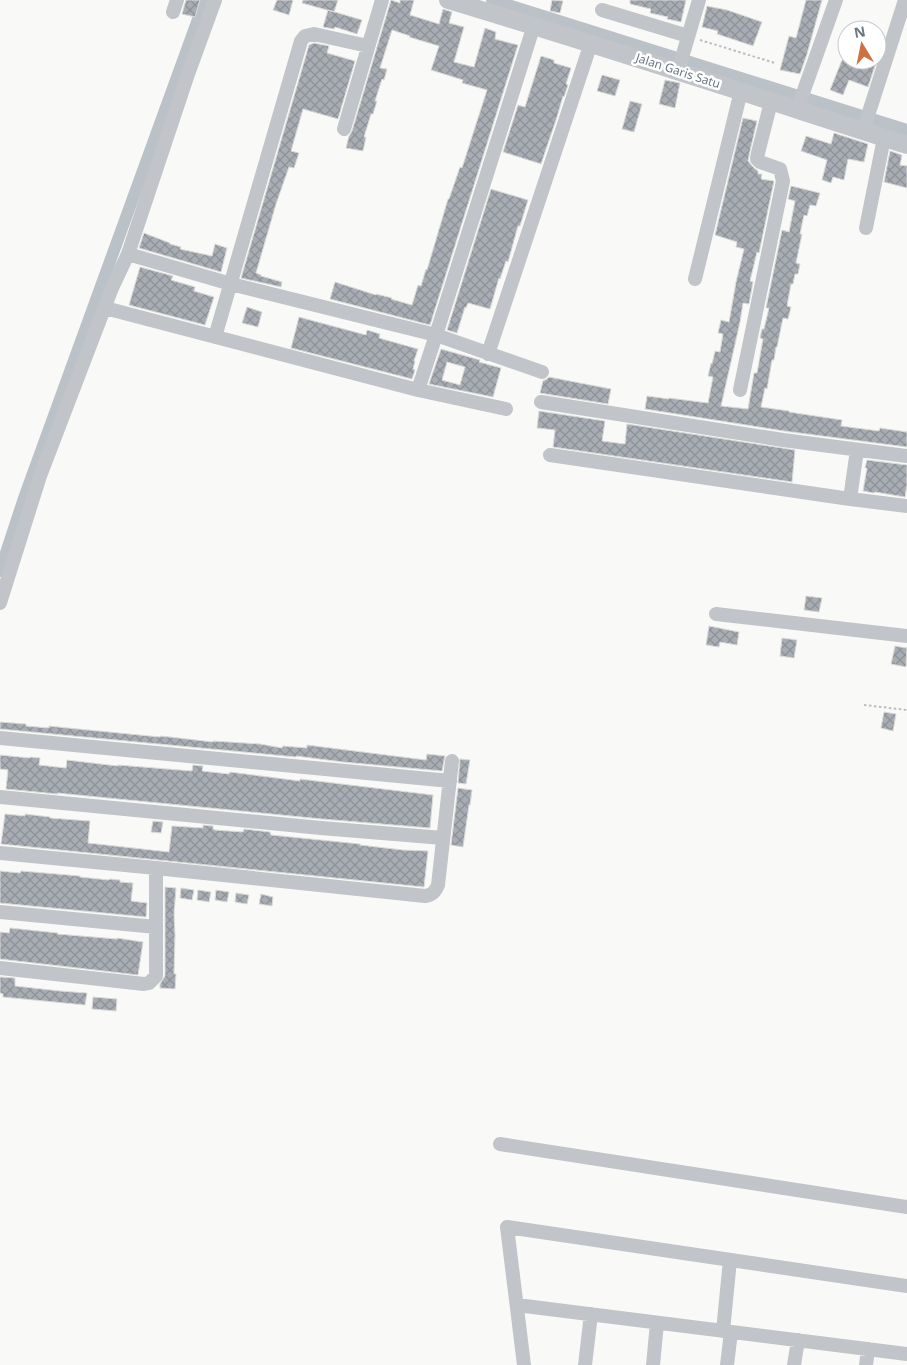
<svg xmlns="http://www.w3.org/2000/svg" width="907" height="1365" viewBox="0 0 907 1365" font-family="'Noto Sans',sans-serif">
<defs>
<pattern id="building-cross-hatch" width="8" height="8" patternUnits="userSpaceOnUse" patternTransform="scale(1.25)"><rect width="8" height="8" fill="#a7adb3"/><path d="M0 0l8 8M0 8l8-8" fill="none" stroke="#8c9297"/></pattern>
</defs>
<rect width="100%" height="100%" fill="#f9f9f7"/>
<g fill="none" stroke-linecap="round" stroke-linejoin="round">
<!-- canal -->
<path stroke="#bac2c7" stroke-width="12" d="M 492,0 L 907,130
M 0,571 L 24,498 L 205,0"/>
</g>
<!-- building -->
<path fill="url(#building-cross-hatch)" stroke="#dbdbd9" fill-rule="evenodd" d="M 186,0 L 200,0 L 195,17 L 182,14 Z
M 277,0 L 293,0 L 289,15 L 273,10 Z
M 303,0 L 338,0 L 334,12 L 302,3 Z
M 391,0 L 400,3 L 400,0 L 414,0 L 410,15 L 439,24 L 443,9 L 452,12 L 449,23 L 464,27 L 454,62 L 474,67 L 485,28 L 496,32 L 495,39 L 518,45 L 430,325 L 330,299 L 335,282 L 376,295 L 376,294 L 392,298 L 391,299 L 412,305 L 418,285 L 421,286 L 426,269 L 427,270 L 448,199 L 449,199 L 460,167 L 462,168 L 487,90 L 462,83 L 463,80 L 431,70 L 439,46 L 409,37 L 410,36 L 392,30 L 380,68 L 387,69 L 384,80 L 382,79 L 375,101 L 377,101 L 373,114 L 371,114 L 364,137 L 366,137 L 363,151 L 346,148 L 349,136 L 352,131 Z
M 552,0 L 563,1 L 560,13 L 550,11 Z
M 630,0 L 686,0 L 681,22 L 667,19 L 668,17 L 650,13 L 651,9 L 630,4 Z
M 806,0 L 822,0 L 807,54 L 800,74 L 780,70 L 789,36 L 796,38 Z
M 707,6 L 727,10 L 762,22 L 753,46 L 717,34 L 718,31 L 702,27 Z
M 328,10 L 362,20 L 357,34 L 335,27 L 334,29 L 323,27 Z
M 314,43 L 329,46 L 327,53 L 355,61 L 338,119 L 303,109 L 291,151 L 299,153 L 294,168 L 289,167 L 276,204 L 256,273 L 261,275 L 261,276 L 282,282 L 281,287 L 241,278 L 309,45 Z
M 541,56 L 554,60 L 554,63 L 571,68 L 566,84 L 568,85 L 564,97 L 563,96 L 557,117 L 541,164 L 503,152 L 518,105 L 525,107 Z
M 842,60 L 867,60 L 876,63 L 868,87 L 849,80 L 843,95 L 830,90 Z
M 602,75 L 620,80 L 615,96 L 597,91 Z
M 665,80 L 680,83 L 675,108 L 659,104 Z
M 630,101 L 642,104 L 634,132 L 622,129 Z
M 743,118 L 757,121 L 750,151 L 748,161 L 754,168 L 758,171 L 758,174 L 762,174 L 761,179 L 774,181 L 759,253 L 757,252 L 750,281 L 753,282 L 749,304 L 743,303 L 740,322 L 721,406 L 748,409 L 754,373 L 757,373 L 763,339 L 760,338 L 762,329 L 764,329 L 769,308 L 766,308 L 782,230 L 789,232 L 795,201 L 788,199 L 791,186 L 820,193 L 816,206 L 810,205 L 807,216 L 804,215 L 800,234 L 802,234 L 796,263 L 800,264 L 798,274 L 795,274 L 793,284 L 791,284 L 787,306 L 791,307 L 788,319 L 783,318 L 777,347 L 776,347 L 774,360 L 772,360 L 767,389 L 765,388 L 761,407 L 789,411 L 789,412 L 842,420 L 841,426 L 879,431 L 880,428 L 907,432 L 907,447 L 784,431 L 645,409 L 647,396 L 669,399 L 669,398 L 708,403 L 713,377 L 708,376 L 711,363 L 712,364 L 715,351 L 720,352 L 723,334 L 718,333 L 721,320 L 729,322 L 736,282 L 744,249 L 736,247 L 737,242 L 715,235 Z
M 834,133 L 868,144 L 864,162 L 848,159 L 844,180 L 833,177 L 831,183 L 822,180 L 827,160 L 801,151 L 806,136 L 831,144 Z
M 890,151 L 902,155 L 900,165 L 907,166 L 907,188 L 884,182 Z
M 491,189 L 528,200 L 520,226 L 518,226 L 508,262 L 506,261 L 500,279 L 499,278 L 490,309 L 468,303 L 466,308 L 465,307 L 457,333 L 447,330 Z
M 144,233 L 170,243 L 170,244 L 181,247 L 180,249 L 212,256 L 215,244 L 227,248 L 221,272 L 139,248 Z
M 140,267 L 173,276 L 171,280 L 195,287 L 194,291 L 214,297 L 205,325 L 129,305 Z
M 247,307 L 262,312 L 258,327 L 242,323 Z
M 299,317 L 366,335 L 367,330 L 380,334 L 379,338 L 418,349 L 414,361 L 415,361 L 413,369 L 415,370 L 412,379 L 291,348 Z
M 441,349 L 480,360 L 479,362 L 501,368 L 493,397 L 429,384 ZM 447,362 L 465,367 L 460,385 L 442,380 Z
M 549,377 L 611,389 L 608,404 L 540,393 L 543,381 L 547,379 Z
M 539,411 L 605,421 L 602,441 L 625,444 L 627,424 L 795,450 L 792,482 L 553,447 L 555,430 L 537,428 Z
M 867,460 L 907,465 L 907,485 L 905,497 L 875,492 L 874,493 L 863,491 L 867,468 L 865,468 Z
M 806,596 L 822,598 L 819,612 L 804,610 Z
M 709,626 L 739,632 L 737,645 L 720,642 L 719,647 L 706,645 Z
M 782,638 L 797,640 L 794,658 L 780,656 Z
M 895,646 L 907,648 L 906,667 L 891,664 Z
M 884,712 L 896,714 L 893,731 L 881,728 Z
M 0,722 L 26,724 L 26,726 L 49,728 L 49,726 L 68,728 L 160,737 L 160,736 L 170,737 L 213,742 L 213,741 L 260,744 L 282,748 L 283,746 L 307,748 L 307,745 L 426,760 L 427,754 L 445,756 L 442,771 L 343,762 L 296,756 L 296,757 L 0,729 Z
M 0,755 L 30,758 L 30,757 L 40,758 L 39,765 L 66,768 L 67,760 L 118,766 L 118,765 L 192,771 L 193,765 L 203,766 L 202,771 L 229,774 L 230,772 L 300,781 L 300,779 L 433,795 L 430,828 L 322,819 L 57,793 L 57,794 L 6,789 L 8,770 L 0,769 Z
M 460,759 L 470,760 L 466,784 L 458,783 Z
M 458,788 L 472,790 L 470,805 L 469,805 L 463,847 L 451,845 Z
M 5,814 L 25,816 L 25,814 L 50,817 L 50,818 L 90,821 L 88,843 L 169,852 L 172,826 L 203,828 L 203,825 L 213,826 L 213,829 L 215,830 L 243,832 L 244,829 L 270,832 L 271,835 L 360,844 L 360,845 L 403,850 L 428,851 L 424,887 L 1,844 Z
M 153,821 L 163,822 L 161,833 L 151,832 Z
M 0,871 L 20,873 L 21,871 L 80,876 L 80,877 L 109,880 L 110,879 L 120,880 L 120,882 L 133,883 L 131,901 L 147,903 L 146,917 L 0,903 Z
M 165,887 L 176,888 L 174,914 L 175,935 L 174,974 L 176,974 L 175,989 L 160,988 L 160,984 L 165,976 Z
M 181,888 L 194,890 L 192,900 L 180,898 Z
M 198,890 L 211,892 L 209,902 L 197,900 Z
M 216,890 L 229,892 L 227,902 L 215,900 Z
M 236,893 L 249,895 L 247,904 L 235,902 Z
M 261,894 L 273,897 L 272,906 L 259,904 Z
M 10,928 L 58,933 L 57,934 L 117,939 L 117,938 L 143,942 L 138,975 L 0,959 L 0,932 L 9,933 Z
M 0,977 L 15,978 L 15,986 L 60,991 L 87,993 L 85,1005 L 3,997 L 3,994 L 0,993 Z
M 93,997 L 117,999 L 116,1011 L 92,1009 Z"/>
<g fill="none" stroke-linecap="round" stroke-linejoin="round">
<!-- path -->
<path stroke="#bbbdc0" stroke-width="2" stroke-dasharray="2.5 2.5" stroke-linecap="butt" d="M 700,40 L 775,63
M 864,705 L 907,710"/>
<!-- minor -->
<path stroke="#c1c4c8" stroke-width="14" d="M 602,10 L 688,36
M 173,12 L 177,0
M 678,71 L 699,0
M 797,110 L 836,0
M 344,129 L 382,0
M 863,131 L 905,0
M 866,228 L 884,138
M 128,254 L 231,284 L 436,335 L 542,372
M 695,279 L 741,91
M 105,308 L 418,390 L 436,335 L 534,25
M 215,337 L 301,41 L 305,36 L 314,34 L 368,46
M 488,354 L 591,43
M 418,390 L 506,409
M 740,390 L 783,181 L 780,169 L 760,162 L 757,159 L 758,153 L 771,102
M 541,402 L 783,440 L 907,456
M 550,455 L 850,499 L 907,506
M 850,499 L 857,450
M 0,603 L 40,476 L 112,288 L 128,254 L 188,74 L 215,0
M 716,614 L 907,636
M 0,738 L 450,781
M 0,797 L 321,828 L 443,838
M 0,853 L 156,868
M 0,912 L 156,927
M 0,968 L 144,984 L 149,983 L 156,976 L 156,868 L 425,896 C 432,895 435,892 438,885 L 452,761
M 500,1144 L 907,1207
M 517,1305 L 907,1354
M 723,1331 L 730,1260
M 524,1365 L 507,1227 L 907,1286
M 585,1365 L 591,1314
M 653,1365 L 657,1323
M 727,1365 L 731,1332
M 794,1365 L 798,1340
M 866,1365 L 868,1349"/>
<!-- tertiary -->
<path stroke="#c1c4c8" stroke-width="18" d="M 448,0 C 602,46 754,96 907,145"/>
</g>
<g text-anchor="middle" stroke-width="5" stroke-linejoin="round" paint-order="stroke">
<!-- street labels -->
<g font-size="12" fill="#6c7784" stroke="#fff">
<text transform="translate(678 71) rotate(18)" y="4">Jalan Garis Satu</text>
</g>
</g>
<!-- north arrow -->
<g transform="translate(862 45) rotate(350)"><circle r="24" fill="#ffffff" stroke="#c4c9ce"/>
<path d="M0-4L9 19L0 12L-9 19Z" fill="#cf7041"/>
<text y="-8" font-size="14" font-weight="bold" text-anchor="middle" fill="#6c7784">N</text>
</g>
</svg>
